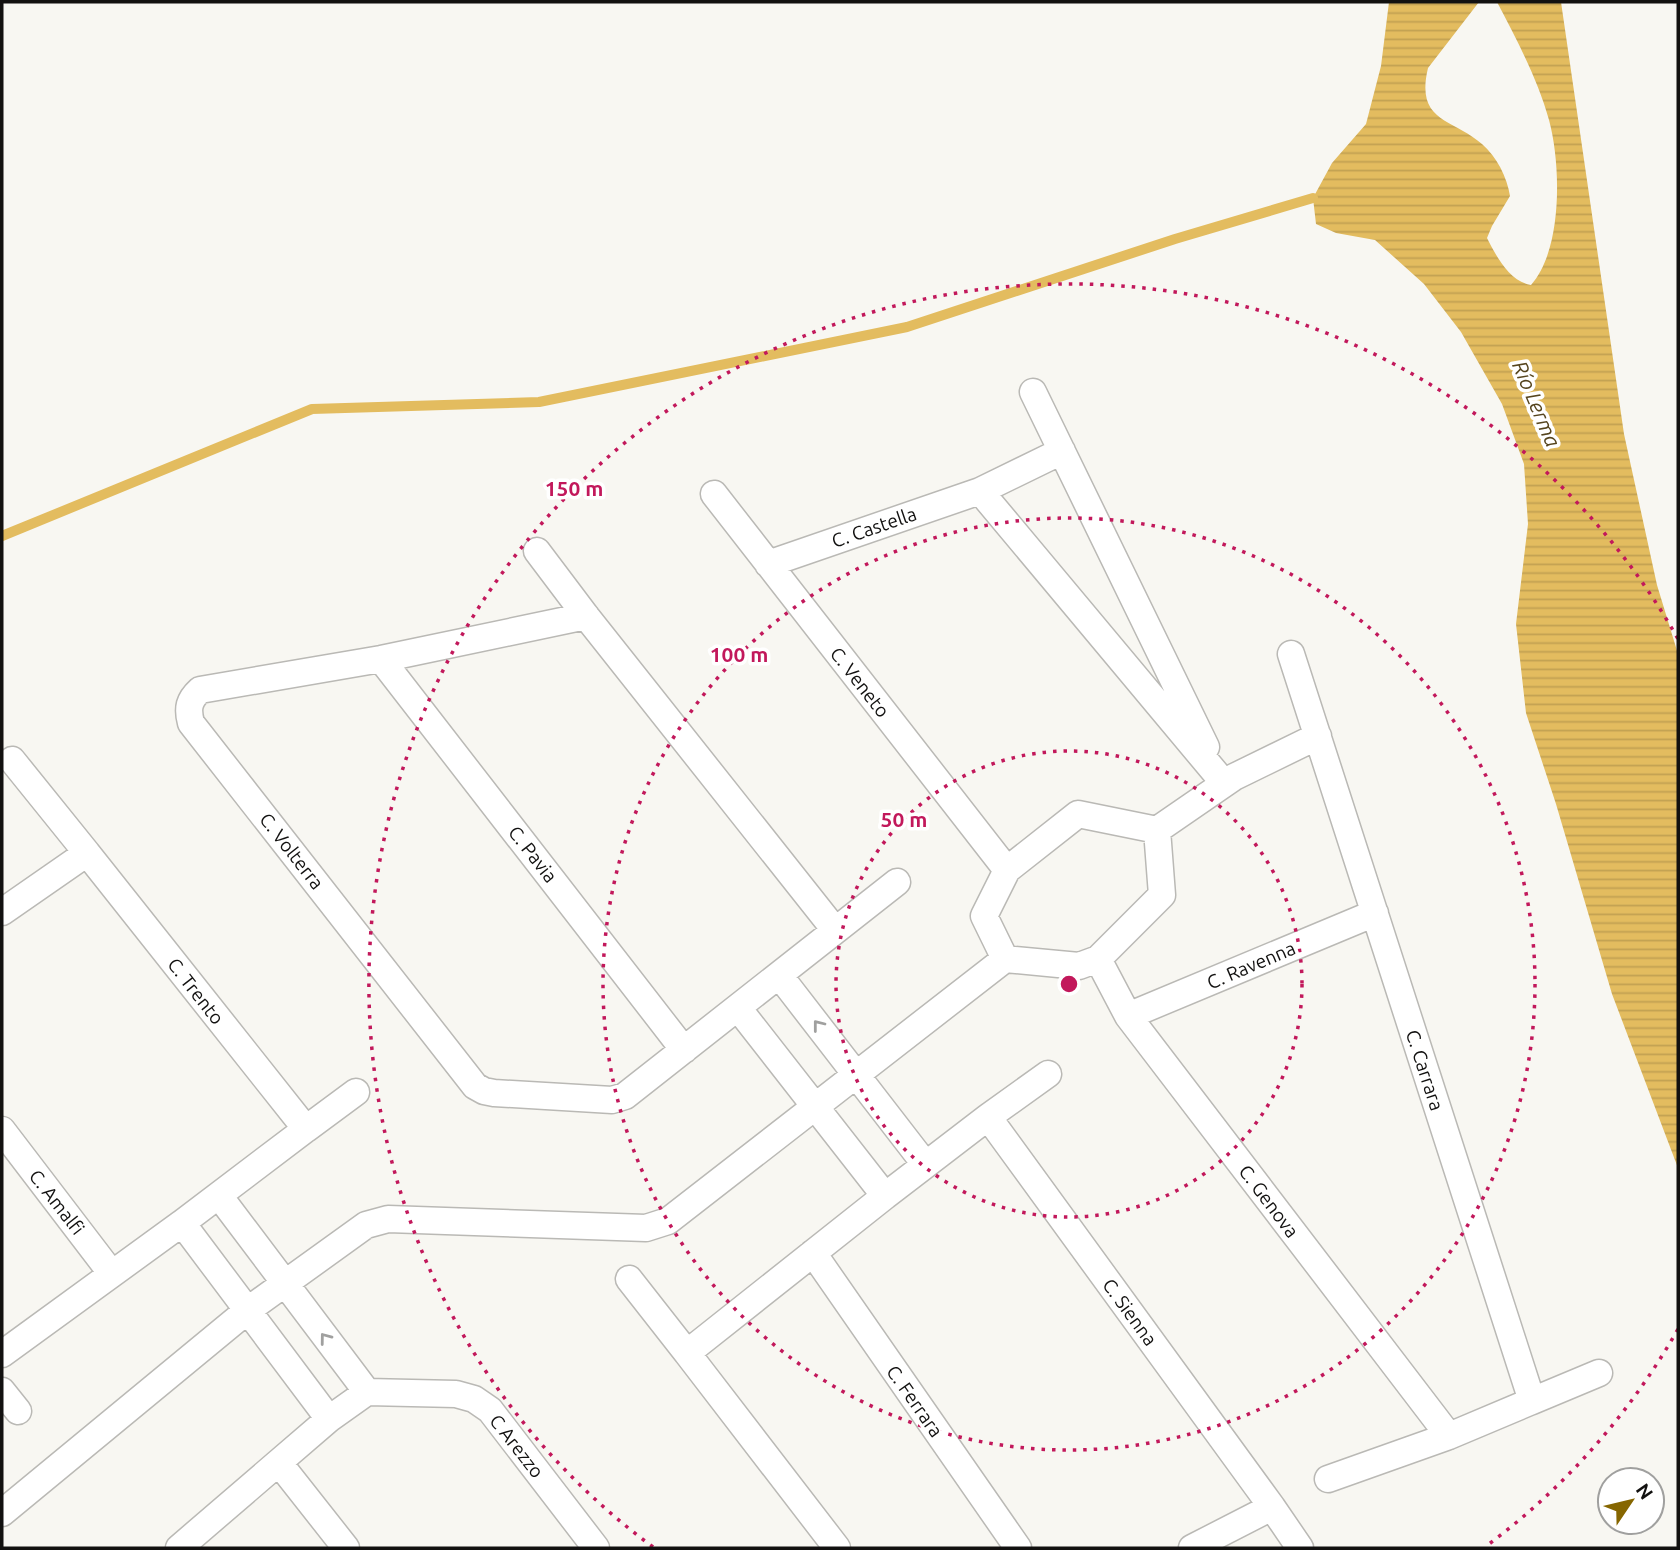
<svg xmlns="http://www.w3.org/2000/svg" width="1680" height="1550" viewBox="0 0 1680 1550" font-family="Ubuntu,sans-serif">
<defs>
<pattern id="water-rules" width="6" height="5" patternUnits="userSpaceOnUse" patternTransform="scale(1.75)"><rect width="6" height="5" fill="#e3bc5f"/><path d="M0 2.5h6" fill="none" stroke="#c2a152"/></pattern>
</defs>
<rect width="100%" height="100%" fill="#f8f7f2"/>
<!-- water -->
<path fill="url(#water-rules)" d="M 1389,2 L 1479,2 L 1428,68 C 1415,123 1453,118 1482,144 C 1497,157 1507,177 1510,196 L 1492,226 L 1487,238 C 1496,256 1510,282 1531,285 C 1563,249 1561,164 1549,120 C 1538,80 1516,38 1497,2 L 1561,2 L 1624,434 L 1657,585 L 1678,654 L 1678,1168 L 1612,994 L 1556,804 L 1526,713 L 1516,624 L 1528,524 L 1524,464 L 1502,404 L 1461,332 L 1424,284 L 1375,240 L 1336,233 L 1316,224 L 1313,198 L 1332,163 L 1366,124 L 1381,66 Z"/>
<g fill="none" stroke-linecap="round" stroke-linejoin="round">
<!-- stream -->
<path stroke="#e3bc5f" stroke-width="10" d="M 2,536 L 312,409 L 539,402 L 907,327 L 1175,239 L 1313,198"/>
<!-- street casing -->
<g stroke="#bab9b5" stroke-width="29">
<path id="street" d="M 1033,392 L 1206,747
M 1062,451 L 980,491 L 1224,783
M 714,494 L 1007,870
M 537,551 L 586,616 L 835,930
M 768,564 L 980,491
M 586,616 L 381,659 L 200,690 C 189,700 187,708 191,723 L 475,1086 L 484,1091 L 494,1093 L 612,1100 L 625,1096 L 897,882
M 1291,654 L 1532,1401 L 1449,1436 L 1328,1479
M 381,659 L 684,1050
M 12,760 L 87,853
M 2,912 L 87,853 L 306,1129 L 182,1223
M 1005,959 L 984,916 L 1007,870 L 1078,814 L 1157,830 L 1234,777 L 1318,736
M 1098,959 L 1128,1016 L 1449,1436
M 779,975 L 925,1164
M 738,1008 L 885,1196 L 687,1353 L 837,1548
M 1128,1016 L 1375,913
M 988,1117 L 1048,1074
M 306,1129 L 356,1092
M 2,1130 L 112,1274
M 885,1196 L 988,1117 L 1272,1507 L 1192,1548
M 220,1197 L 367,1392
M 813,1253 L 1018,1548
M 629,1279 L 687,1353
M 2,1354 L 182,1223 L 329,1419
M 2,1391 L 18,1411
M 1532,1401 L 1599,1373
M 279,1463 L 346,1548
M 1272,1507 L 1300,1548
M 2,1513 L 248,1310 L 366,1225 L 388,1219 L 646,1228 L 668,1221 L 1005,959 L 1079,966 L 1098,959 L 1162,895 L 1157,830
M 179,1548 L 329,1419 L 367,1392 L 456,1394 L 474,1399 L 490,1410 L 596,1548"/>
</g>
<!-- street -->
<use href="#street" stroke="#fff" stroke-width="26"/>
</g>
<!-- one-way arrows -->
<defs><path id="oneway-chevron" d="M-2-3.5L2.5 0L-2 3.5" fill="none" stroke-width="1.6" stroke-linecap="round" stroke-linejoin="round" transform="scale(1.75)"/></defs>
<g stroke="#a0a09f">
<use href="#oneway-chevron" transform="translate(818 1025) rotate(-128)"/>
<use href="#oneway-chevron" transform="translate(325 1338) rotate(-127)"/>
</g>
<!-- distance rings -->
<g fill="none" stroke="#c2185b" stroke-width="3.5" stroke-dasharray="3.5 7">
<circle cx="1069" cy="984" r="233"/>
<circle cx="1069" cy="984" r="466"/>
<path d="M1678 1329A700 700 0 0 1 1485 1547M653 1547A700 700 0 1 1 1678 639"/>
</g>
<g text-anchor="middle" stroke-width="7" stroke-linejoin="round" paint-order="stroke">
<!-- street labels -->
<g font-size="19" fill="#121110" stroke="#fff">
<text transform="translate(874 527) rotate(-19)" y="7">C. Castella</text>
<text transform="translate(860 682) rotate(52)" y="7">C. Veneto</text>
<text transform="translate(292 851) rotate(52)" y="7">C. Volterra</text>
<text transform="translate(533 854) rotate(52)" y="7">C. Pavia</text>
<text transform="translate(1251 965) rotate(-23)" y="7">C. Ravenna</text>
<text transform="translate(196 991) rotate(52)" y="7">C. Trento</text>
<text transform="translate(1425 1070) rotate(72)" y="7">C. Carrara</text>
<text transform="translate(1269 1201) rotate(53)" y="7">C. Genova</text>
<text transform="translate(57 1202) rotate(52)" y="7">C. Amalfi</text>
<text transform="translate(1130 1312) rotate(54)" y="7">C. Sienna</text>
<text transform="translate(915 1401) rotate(55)" y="7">C. Ferrara</text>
<text transform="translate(517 1446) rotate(52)" y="7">C Arezzo</text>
</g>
<!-- water labels -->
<g font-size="21" font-style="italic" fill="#56451e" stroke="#fff">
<text transform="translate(1536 404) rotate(67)" y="7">Río Lerma</text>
</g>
</g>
<circle cx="1069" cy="984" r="10" fill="#c2185b" stroke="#fff" stroke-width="3.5"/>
<g font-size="21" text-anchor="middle" font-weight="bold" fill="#c2185b" stroke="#fff" stroke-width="7" stroke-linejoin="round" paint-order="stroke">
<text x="574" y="496">150 m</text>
<text x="739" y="662">100 m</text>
<text x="904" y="827">50 m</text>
</g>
<!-- border -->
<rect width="1680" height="1550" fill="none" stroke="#121110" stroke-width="7"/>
<!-- north arrow -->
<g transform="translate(1631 1501) rotate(55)"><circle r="33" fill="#ffffff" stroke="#a0a09f" stroke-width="2"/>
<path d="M0-5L12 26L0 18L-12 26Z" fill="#866600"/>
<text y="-10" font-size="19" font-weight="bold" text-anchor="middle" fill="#121110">N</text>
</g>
</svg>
